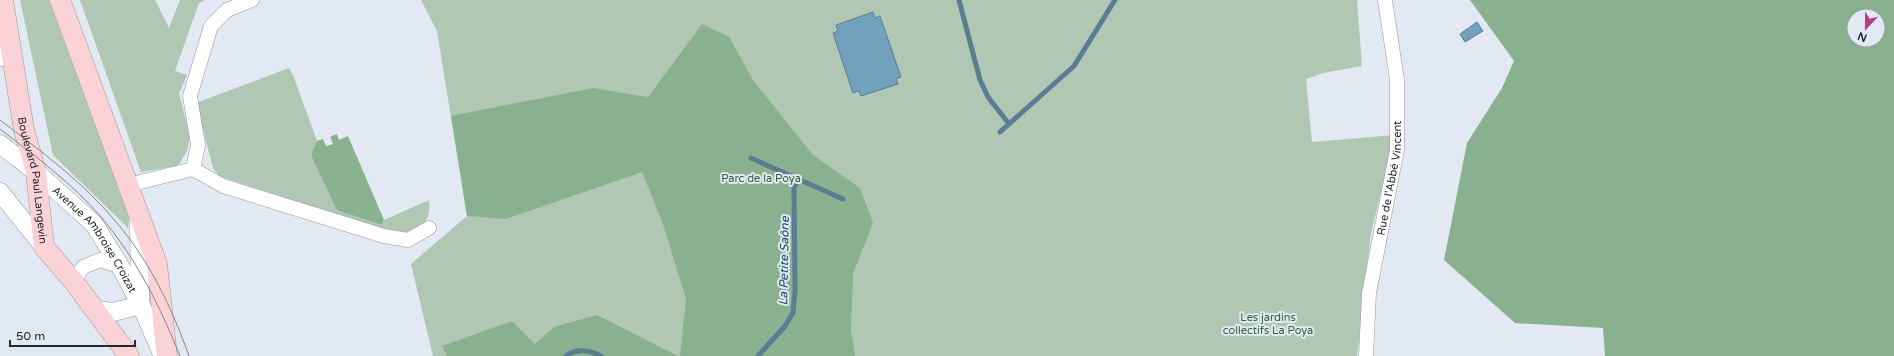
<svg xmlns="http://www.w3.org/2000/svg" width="1894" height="356" viewBox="0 0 1894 356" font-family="'Varela Round',sans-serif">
<rect width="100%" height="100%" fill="#e2e9f2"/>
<!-- green -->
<path fill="#b0c8b3" d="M 20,0 L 49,0 L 129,218 L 128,228 L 53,155 Z
M 80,0 L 155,0 L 169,28 L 180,0 L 205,0 L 199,3 L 175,71 L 187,75 L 179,94 L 190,136 L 187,151 L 178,166 L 141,172 Z
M 421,0 L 1357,0 L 1362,66 L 1323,73 L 1306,79 L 1312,142 L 1395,135 L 1371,233 L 1357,356 L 433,356 L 411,264 L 467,216 L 437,31 Z
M 289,68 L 293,75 L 317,141 L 311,156 L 382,225 L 384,220 L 429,200 C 432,225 418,231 397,235 L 219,176 L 213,168 L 196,103 Z"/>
<!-- forest -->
<path fill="#8ab18f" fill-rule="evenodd" d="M 1470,0 L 1894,0 L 1894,356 L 1605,356 L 1603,328 L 1515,323 L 1444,260 L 1467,143 L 1502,88 L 1514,61 ZM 1854,16 L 1878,16 L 1878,40 L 1854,40 Z
M 702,24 L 729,37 L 753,80 L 813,155 L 860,188 L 873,223 L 853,274 L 851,330 L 855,356 L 680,356 L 686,299 L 663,224 L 642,172 L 506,219 L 467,216 L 451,116 L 593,88 L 648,97 Z
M 337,134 L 339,140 L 348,136 L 384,220 L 382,225 L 337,210 L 311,155 L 317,141 L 323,139 L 326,146 L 333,144 L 330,137 Z
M 597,315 L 678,356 L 447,356 L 442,346 L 512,321 L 535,344 L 554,327 Z"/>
<!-- water -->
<path fill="#72a1bd" stroke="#5b7d92" d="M 873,12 L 875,18 L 880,16 L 901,77 L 896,79 L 898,84 L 861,96 L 859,91 L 853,93 L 833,33 L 838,31 L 836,25 Z
M 1477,22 L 1483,31 L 1465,42 L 1460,34 Z"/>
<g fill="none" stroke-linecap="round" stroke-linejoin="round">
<!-- stream -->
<path stroke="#5b7d92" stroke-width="5" d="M 959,0 L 980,80 L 988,97 L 1009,124
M 1000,132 L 1074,66 L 1115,0
M 751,158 L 843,199
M 566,356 C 576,348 590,350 601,356
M 758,356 L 785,326 L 793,313 L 795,291 L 794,188 L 798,178"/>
<!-- minor casing -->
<g stroke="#9298a1" stroke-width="15">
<g id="minor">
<path d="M 193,169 L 223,186 L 384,236 L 408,240 L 429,228"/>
<path d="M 128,185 L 193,169 L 198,145 L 190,96 L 211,26 L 227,10 L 252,0"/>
<path d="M 74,282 L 83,267 L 100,260 L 120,266"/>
<path id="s1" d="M 1366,356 L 1369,293 L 1397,150 L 1397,80 L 1385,0"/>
</g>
</g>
<!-- tertiary casing -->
<g stroke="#9298a1" stroke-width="19">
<g id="tertiary">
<path d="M 0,57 L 9,33"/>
<path id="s2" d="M 0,144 L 36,172 L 94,224 L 120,266 L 141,305 L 163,356"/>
<path d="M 0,192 L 44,247"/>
<path d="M 139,222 L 140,300"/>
<path d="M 94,310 L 113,312 L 141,305"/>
</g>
</g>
<!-- secondary casing -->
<g stroke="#9298a1" stroke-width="21">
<g id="secondary">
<path id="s3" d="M 3,0 L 24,130 L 36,172 L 44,247 L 74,282 L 129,356"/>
<path d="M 60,0 L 157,264 L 167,356"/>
</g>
</g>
<!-- minor -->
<use href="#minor" stroke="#fff" stroke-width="14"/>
<!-- tertiary -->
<use href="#tertiary" stroke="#fff" stroke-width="18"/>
<!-- secondary -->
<use href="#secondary" stroke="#fbd3d6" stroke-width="20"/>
<!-- tram -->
<path stroke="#81868c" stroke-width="1" d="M 0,120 C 41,151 84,183 117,223 C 150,262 172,308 189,356
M 0,129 C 35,156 72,183 101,217 C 136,258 160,306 180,356"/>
</g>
<g text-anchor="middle" stroke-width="4" stroke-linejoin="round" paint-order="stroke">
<!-- park labels -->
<g font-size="11" fill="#2b6538" stroke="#e2e9f2">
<text x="761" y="182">Parc de la Poya</text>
<text x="1268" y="321">Les jardins<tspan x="1268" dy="13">collectifs La Poya</tspan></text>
</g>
<!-- street labels -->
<g font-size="11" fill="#26292c" stroke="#e2e9f2">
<text dy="4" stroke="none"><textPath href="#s1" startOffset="180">Rue de l'Abbé Vincent</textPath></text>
<text dy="4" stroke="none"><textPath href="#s3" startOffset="183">Boulevard Paul Langevin</textPath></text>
<text dy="4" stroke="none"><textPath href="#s2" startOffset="136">Avenue Ambroise Croizat</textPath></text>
</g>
<!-- water labels -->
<g font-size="12" font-style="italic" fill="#0e4d69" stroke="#e2e9f2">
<text transform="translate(784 261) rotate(-89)" y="4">La Petite Saône</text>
</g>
</g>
<!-- north arrow -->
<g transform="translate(1866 28) rotate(202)"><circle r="19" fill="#e2e9f2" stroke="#979ca3"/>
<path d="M0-3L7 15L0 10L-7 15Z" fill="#b83b8b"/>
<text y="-6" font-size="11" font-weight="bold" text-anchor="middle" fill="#26292c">N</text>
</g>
<!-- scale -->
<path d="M10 340v6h125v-6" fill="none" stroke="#26292c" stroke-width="2"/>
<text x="16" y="340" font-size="12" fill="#26292c" stroke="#e2e9f2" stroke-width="3" paint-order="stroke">50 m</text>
</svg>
